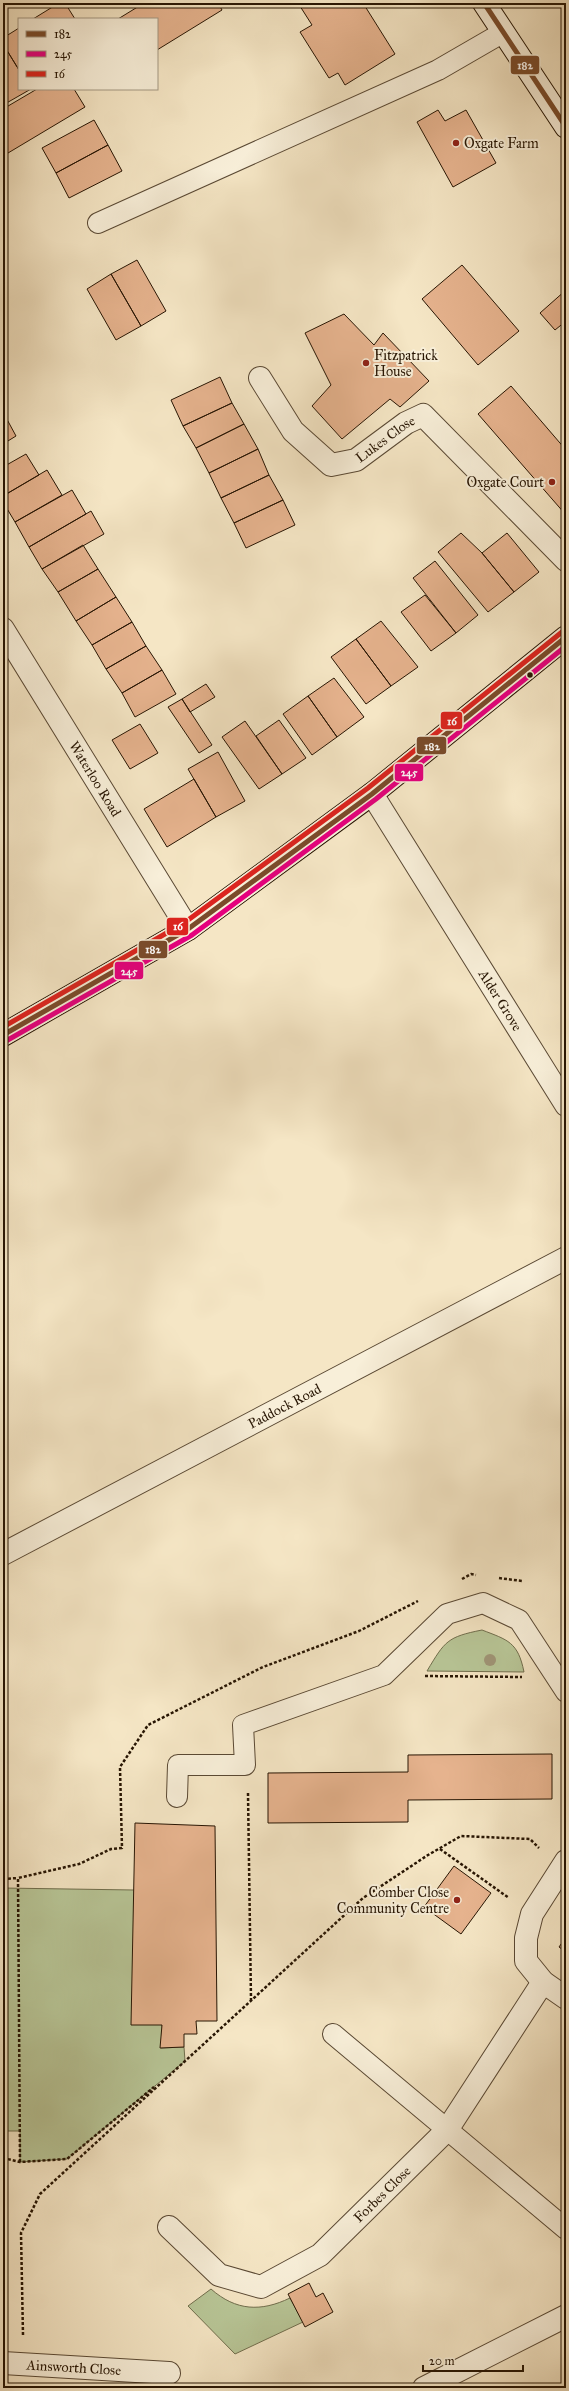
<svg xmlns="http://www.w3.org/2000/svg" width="569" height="2391" viewBox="0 0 569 2391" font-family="'IM FELL Great Primer',serif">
<rect width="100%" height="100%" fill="#f5e6c5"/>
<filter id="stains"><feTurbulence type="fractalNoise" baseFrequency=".005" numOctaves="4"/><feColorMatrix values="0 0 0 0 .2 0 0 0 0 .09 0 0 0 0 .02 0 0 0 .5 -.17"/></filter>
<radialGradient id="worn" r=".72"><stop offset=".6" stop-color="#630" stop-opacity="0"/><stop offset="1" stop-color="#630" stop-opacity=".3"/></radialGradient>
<!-- green -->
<path fill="#b8c697" stroke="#706e4d" d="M 482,1630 C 508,1640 518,1642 524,1672 L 427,1671 C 445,1641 447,1637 482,1630 Z
M 3,1888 L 134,1890 L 162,2025 L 161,2048 L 184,2047 L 185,2061 L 67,2159 L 20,2162 L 20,2131 L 3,2131 Z
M 211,2289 C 236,2311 261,2312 290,2298 L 303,2322 L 235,2354 L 188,2306 Z"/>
<!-- building -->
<path fill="#e6b38e" stroke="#271503" d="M 59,3 L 65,3 L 75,19 L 33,19 Z
M 144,3 L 218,3 L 222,10 L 157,50 L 157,19 L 118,19 Z
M 298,3 L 363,3 L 395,54 L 345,85 L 338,73 L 329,78 L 300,32 L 312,25 Z
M 19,28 L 19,70 L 3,44 L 3,38 Z
M 3,44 L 19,70 L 19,89 L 31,89 L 3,105 Z
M 37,89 L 74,89 L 85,107 L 3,156 L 3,109 Z
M 438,110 L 445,121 L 466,110 L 496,163 L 453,187 L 417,122 Z
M 94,120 L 108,145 L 56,173 L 42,148 Z
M 108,145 L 122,171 L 69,198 L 56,173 Z
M 137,260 L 166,311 L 141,326 L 111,274 Z
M 462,265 L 519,331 L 478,365 L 422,299 Z
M 111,274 L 141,326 L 116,340 L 87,289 Z
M 566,290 L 566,321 L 555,330 L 540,313 Z
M 344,314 L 374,345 L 383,333 L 429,381 L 400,407 L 390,399 L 342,439 L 312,406 L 331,385 L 305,333 Z
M 220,377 L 232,403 L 183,426 L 171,400 Z
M 511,386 L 566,450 L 566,515 L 478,414 Z
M 232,403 L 244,424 L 196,448 L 183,426 Z
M 3,412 L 16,436 L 3,444 Z
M 244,424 L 258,449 L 209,473 L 196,448 Z
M 258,449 L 269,475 L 221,498 L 209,473 Z
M 26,454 L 39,475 L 3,496 L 3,467 Z
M 47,470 L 62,495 L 15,522 L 3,502 L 3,496 Z
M 269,475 L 283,500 L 234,523 L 221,498 Z
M 72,490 L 86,514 L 29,547 L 15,522 Z
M 283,500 L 295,525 L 246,548 L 234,523 Z
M 91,511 L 104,534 L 42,569 L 29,547 Z
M 461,533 L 482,553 L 514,592 L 488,612 L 438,552 Z
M 507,533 L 539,572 L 514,592 L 482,553 Z
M 83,545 L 98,569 L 58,592 L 42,569 Z
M 435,561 L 478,615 L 456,633 L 413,578 Z
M 98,569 L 116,597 L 76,621 L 58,592 Z
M 425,595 L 456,633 L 431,651 L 401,612 Z
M 116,597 L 132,622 L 92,645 L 76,621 Z
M 381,621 L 418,667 L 391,686 L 356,639 Z
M 132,622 L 146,646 L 106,669 L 92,645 Z
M 356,639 L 391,686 L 366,704 L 331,657 Z
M 146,646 L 162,670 L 122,693 L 106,669 Z
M 162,670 L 176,694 L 135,717 L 122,693 Z
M 334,678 L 364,717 L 337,737 L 308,696 Z
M 206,684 L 215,697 L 190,712 L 182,699 Z
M 308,696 L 337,737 L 312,755 L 283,714 Z
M 182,699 L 212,745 L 199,753 L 168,707 Z
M 279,720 L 306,758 L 282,774 L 256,736 Z
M 245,721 L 282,774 L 259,789 L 222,737 Z
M 140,724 L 158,753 L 130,769 L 112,740 Z
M 218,752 L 245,801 L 216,817 L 188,769 Z
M 194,779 L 216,817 L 167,847 L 144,809 Z
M 552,1754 L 552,1799 L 408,1800 L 408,1822 L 268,1823 L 268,1773 L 408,1772 L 408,1755 Z
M 135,1823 L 215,1826 L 217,2021 L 196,2021 L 197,2034 L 184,2034 L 184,2047 L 160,2048 L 162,2025 L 131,2025 Z
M 454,1866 L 491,1893 L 461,1934 L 424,1907 Z
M 566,1937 L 566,1952 L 559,1947 Z
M 309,2283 L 316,2297 L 323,2293 L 333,2312 L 305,2327 L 288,2294 Z"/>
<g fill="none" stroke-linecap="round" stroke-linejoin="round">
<!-- lane casing -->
<g stroke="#5a4934" stroke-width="22">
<path id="lane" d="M 98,223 L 438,70 L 502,33
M 177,1797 L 178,1765 L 245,1765 L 243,1725 L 384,1675 L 447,1614 L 483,1603 L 519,1620 L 566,1692
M 333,2034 L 566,2229"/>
</g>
<!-- street casing -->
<g stroke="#5a4934" stroke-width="24">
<g id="street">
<path id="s1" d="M 260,378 L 293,431 L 331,465 L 356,460 L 406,423 L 423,415 L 566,560"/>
<path id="s2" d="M 3,629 L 188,929"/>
<path id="s3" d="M 372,794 L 566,1105"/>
<path id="s4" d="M 3,1554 L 566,1258"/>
<path d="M 566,1861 L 532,1914 L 526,1938 L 526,1961 L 543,1982 L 566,1998"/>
<path id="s5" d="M 169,2227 L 219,2275 L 261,2287 L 320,2255 L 447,2130 L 543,1982"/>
<path id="s6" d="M 3,2363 L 169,2373"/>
<path d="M 424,2388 L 566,2316"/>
</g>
</g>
<!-- secondary casing -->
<g stroke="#271503" stroke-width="24">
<path id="secondary" d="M 484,3 L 566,127
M 3,1035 L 188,929 L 372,794 L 566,637"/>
</g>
<!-- path -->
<path stroke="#271503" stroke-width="2.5" stroke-dasharray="3 2" stroke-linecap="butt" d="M 499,1578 L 522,1581
M 462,1579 L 471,1574 L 476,1575
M 425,1676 L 522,1677
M 248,1793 L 251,2000
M 440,1849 L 509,1898
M 3,1879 L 18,1878
M 3,2158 L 20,2162 L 67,2159 L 154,2087
M 20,2162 L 18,1878 L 79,1864 L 111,1849 L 122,1848 L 120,1767 L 148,1725 L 263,1667 L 359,1631 L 418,1601
M 23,2335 L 21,2233 L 40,2194 L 363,1898 L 428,1855 L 461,1836 L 530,1839 L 539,1848
M 195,2385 L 202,2388"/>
<!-- lane -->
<use href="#lane" stroke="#f8efd9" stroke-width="20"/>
<!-- street -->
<use href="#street" stroke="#f8efd9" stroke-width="22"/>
<!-- secondary -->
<use href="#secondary" stroke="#f8efd9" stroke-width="22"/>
<!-- bus-1 casing -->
<g stroke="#f8efd9" stroke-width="8">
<path id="bus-1" d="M 484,3 L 566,127
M 3,1035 L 188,929 L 372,794 L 566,637"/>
</g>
<!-- bus-2 casing -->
<g stroke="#f8efd9" stroke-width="8">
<path id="bus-2" d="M 6,1041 L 192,935 L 376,799 L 566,646"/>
</g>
<!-- bus-3 casing -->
<g stroke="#f8efd9" stroke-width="8">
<path id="bus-3" d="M 3,1027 L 184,923 L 368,788 L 562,632"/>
</g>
<!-- bus-1 -->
<use href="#bus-1" stroke="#7a4b2a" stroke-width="5"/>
<!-- bus-2 -->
<use href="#bus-2" stroke="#e5007d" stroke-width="5"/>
<!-- bus-3 -->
<use href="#bus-3" stroke="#dc241f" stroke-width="5"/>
</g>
<!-- trees -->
<circle fill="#a09577" cx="490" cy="1660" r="6"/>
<!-- markers -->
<g fill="#8f2418" stroke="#f8efd9" stroke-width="1.5">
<circle cx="456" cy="143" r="4"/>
<circle cx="366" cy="363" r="4"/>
<circle cx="552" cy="482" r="4"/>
<circle cx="457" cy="1900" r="4"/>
</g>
<circle fill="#271503" stroke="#f8efd9" stroke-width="1.5" cx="530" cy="675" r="3.5"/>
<g text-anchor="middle" stroke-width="4" stroke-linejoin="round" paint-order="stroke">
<!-- poi labels -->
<g font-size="14" fill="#271503" stroke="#f8efd9" text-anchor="start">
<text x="464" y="148">Oxgate Farm</text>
<text x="374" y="360">Fitzpatrick<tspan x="374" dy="16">House</tspan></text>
<text x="544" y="487" text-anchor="end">Oxgate Court</text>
<text x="449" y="1897" text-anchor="end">Comber Close<tspan x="449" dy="16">Community Centre</tspan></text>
</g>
<!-- street labels -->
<g font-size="14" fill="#271503" stroke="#f8efd9">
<text dy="5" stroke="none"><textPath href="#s1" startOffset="175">Lukes Close</textPath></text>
<text dy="5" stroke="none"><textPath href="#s2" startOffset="176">Waterloo Road</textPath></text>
<text dy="5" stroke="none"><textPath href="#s3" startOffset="243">Alder Grove</textPath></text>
<text dy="5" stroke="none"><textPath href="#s4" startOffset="318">Paddock Road</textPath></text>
<text dy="5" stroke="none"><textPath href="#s5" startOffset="267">Forbes Close</textPath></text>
<text dy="5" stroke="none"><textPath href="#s6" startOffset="71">Ainsworth Close</textPath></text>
</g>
</g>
<g stroke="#f8efd9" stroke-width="1.5">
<rect x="510" y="55" width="30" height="20" rx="4" fill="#7a4b2a"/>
<rect x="440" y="711" width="23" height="19" rx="4" fill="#dc241f"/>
<rect x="416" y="736" width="31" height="19" rx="4" fill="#7a4b2a"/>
<rect x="394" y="763" width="30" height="19" rx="4" fill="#e5007d"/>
<rect x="166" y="917" width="23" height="19" rx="4" fill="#dc241f"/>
<rect x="138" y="940" width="30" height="19" rx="4" fill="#7a4b2a"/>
<rect x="114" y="961" width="30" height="19" rx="4" fill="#e5007d"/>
</g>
<g font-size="11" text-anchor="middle" font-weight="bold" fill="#fff">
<text x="525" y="69">182</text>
<text x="452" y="725">16</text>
<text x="432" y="750">182</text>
<text x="409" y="776">245</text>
<text x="178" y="930">16</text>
<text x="153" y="953">182</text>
<text x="129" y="975">245</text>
</g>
<!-- margin -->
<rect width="569" height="2391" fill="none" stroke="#f5e6c5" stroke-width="16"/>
<rect x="4" y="4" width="561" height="2383" fill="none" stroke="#271503" stroke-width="2"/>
<rect x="8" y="8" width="553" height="2375" fill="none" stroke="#271503"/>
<!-- legend -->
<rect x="18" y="18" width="140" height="72" fill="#f8efd9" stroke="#a49883"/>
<rect x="26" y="31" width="20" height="6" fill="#7a4b2a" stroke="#a49883"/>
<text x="54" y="38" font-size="12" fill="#271503">182</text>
<rect x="26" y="51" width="20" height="6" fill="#e5007d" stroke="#a49883"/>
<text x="54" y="58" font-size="12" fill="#271503">245</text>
<rect x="26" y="71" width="20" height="6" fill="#dc241f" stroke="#a49883"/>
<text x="54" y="78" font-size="12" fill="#271503">16</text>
<!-- scale -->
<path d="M423 2365v6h100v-6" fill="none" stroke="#271503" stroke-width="2"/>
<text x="429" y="2365" font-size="12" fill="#271503" stroke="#f8efd9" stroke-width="3" paint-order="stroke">20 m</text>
<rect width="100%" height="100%" filter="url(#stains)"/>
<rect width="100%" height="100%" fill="url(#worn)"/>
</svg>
